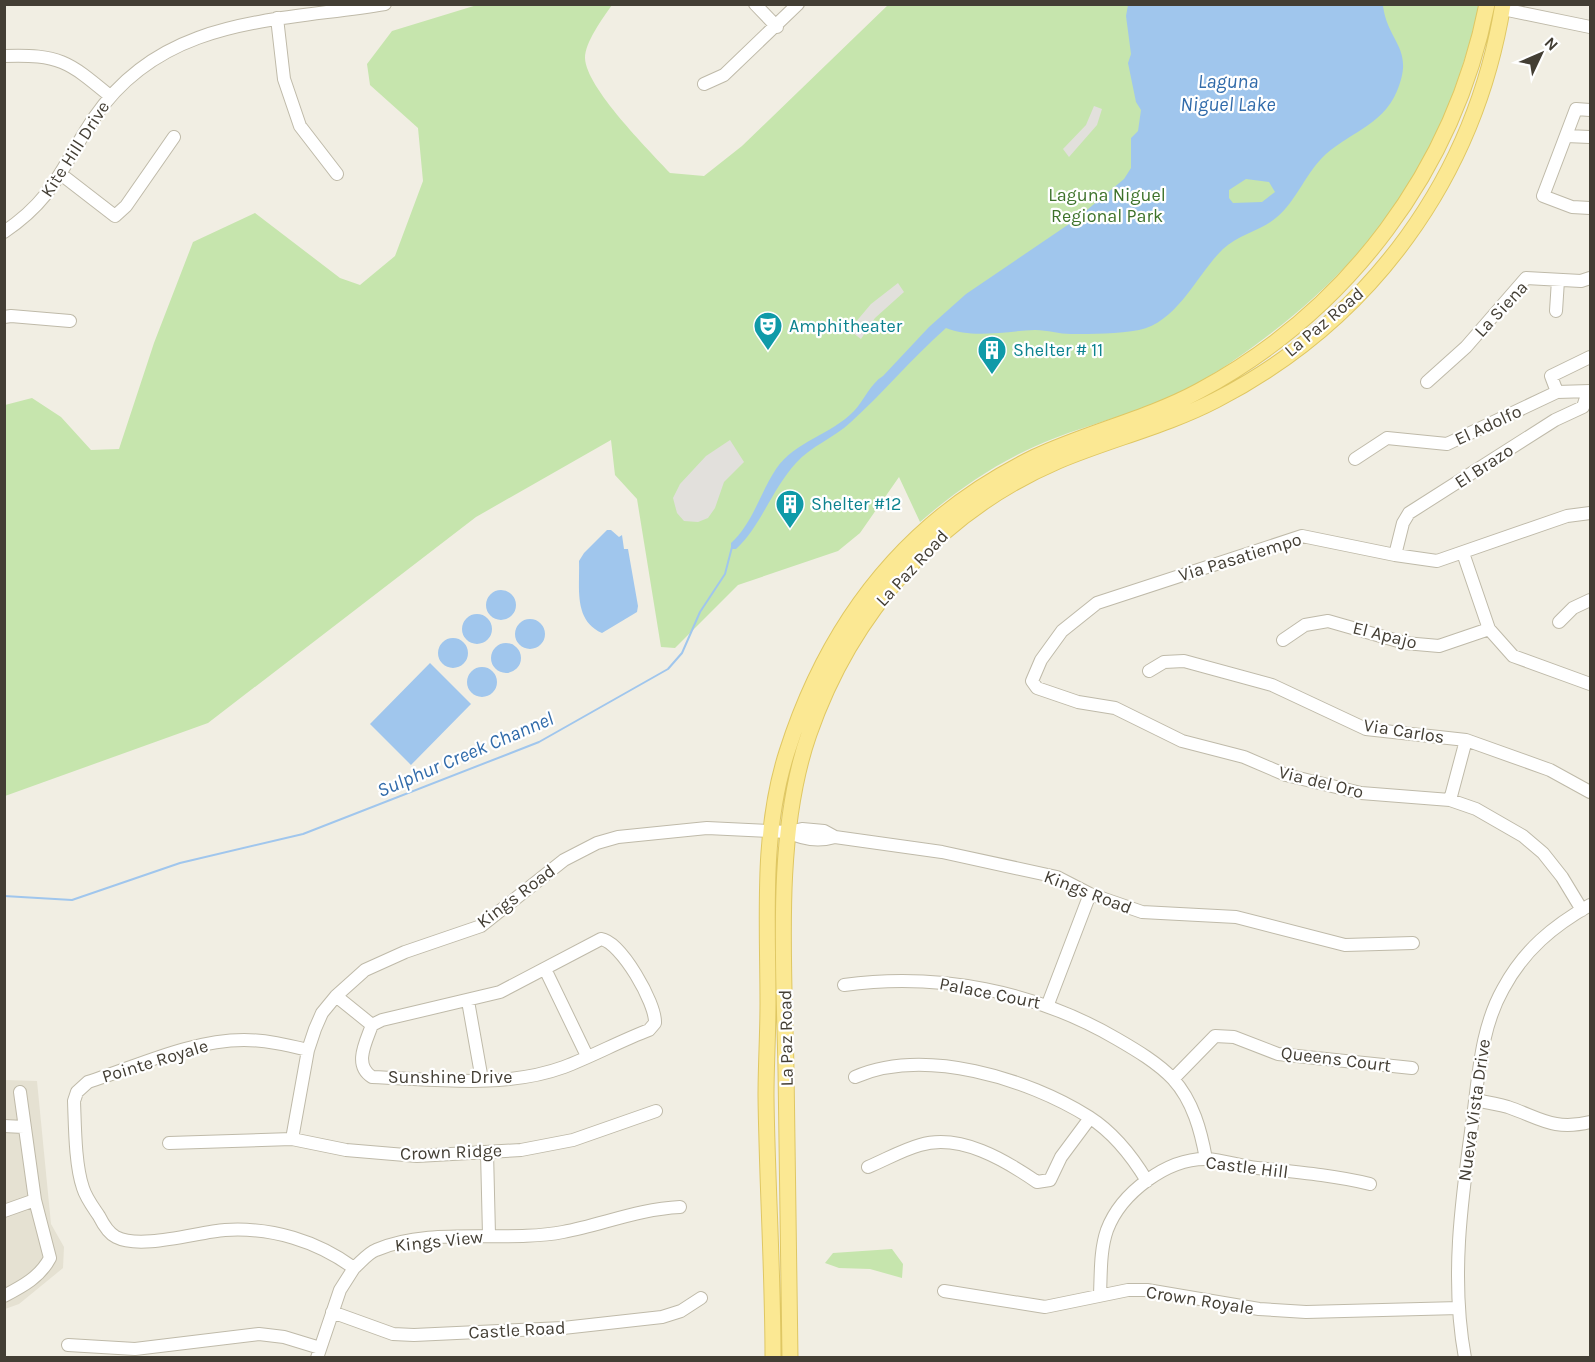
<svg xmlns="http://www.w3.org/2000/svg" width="1595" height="1362" viewBox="0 0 1595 1362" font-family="Karla,sans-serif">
<rect width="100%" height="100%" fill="#f1eee3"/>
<!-- residential -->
<path fill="#e5e1d2" d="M 5,1080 L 37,1081 L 51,1224 L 64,1247 L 63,1268 L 19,1304 L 5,1309 Z"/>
<!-- green -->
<path fill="#c6e5ad" d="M 477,5 L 612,5 C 603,18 585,42 585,58 C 586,88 649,150 670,173 L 704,176 L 742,146 L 888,5 L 1479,5 C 1447,147 1383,249 1266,337 C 1237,359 1207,380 1174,395 C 1136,413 1094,423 1055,438 C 1005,457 960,487 920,522 L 899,477 L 860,533 L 838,551 L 738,585 L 675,648 L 661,647 L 637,499 L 615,475 L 611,440 L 476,517 L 208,723 L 5,796 L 5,405 L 32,398 L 61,417 L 91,450 L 119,449 L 154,343 L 193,242 L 255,213 L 340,278 L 360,285 L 395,256 L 423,181 L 418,128 L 370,85 L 367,64 L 392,31 Z
M 892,1249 L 903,1264 L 902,1278 L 870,1269 L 839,1268 L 825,1263 L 833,1253 Z"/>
<!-- parking -->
<path fill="#e2e0dc" d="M 1094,106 L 1102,109 L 1097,125 L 1069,157 L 1063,149 L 1086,125 Z
M 898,283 L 904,292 L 875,318 L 861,339 L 849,330 L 871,304 Z
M 730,440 L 744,462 L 724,482 L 715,508 L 708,518 L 698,522 L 684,521 L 677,513 L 673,498 L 680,484 L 706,456 Z"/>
<!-- water -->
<path fill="#a0c6ed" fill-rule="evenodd" d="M 1379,4 L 1383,6 C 1388,43 1415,48 1397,91 C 1382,127 1346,133 1321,159 C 1304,177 1296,201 1277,217 C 1261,231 1239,234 1223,249 C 1197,274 1178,322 1139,330 C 1119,334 1092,334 1071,334 C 1059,334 1048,330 1035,330 C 1006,331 973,339 946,328 C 912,358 884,392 851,422 C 834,438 811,446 796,463 C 772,489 761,526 736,549 L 731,549 L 731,543 C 753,523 760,493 776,469 C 795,441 831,435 854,411 C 864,400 871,383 883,376 L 929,327 L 966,294 L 1075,220 L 1124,179 L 1131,168 L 1131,138 L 1138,131 L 1141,110 L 1136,102 L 1128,63 L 1131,54 L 1126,16 L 1128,5 ZM 1246,179 L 1269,182 L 1275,192 L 1262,202 L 1233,203 L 1229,198 L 1229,190 Z
M 607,530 L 611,530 L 619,537 L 622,535 L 624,549 L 628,549 L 638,606 L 637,612 L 602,633 C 573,620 580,587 579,561 L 584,553 Z
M486 605a15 15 0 1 1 30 0a15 15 0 1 1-30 0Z
M462 629a15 15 0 1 1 30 0a15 15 0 1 1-30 0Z
M515 634a15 15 0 1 1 30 0a15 15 0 1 1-30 0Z
M438 653a15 15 0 1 1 30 0a15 15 0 1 1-30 0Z
M491 658a15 15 0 1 1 30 0a15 15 0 1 1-30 0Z
M 430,663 L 471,704 L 411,765 L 370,724 Z
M467 682a15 15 0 1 1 30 0a15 15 0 1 1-30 0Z"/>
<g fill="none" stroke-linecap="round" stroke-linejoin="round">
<!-- stream -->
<path stroke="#a0c6ed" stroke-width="2" d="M 4,896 L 72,900 L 180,863 L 303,834 L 539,742 L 668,669 L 682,653 L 700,612 L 725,574 L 732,547"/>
<!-- minor casing -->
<g stroke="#bfbaa9" stroke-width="14">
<path id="minor" d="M 755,4 L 777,27
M 1503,9 L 1590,27
M 277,18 L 284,79 L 300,126 L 337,174
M 4,56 C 60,54 69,62 110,96
M 704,84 L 724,75 L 798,4
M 1590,110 L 1576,109 L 1543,196 L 1572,207 L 1590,208
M 1566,136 L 1590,137
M 62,175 L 115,216 L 126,206 L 174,137
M 4,232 C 56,197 62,165 94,118 C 163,16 276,22 385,4
M 1556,311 L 1558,280
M 4,317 L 11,316 L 70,321
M 1427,382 L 1466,347 L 1526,278 L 1581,281 L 1590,278
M 1557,392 L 1551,376 L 1590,357
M 1355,459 L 1387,438 L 1447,444 L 1557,392 L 1590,391
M 1463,553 L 1489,629 L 1513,656 L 1590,684
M 1395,555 L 1403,523 L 1409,513 L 1555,420 L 1583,407 L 1588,392
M 1559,622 L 1573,608 L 1590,600
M 1283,640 L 1305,625 L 1328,621 L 1405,643 L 1439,646 L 1489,629
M 1149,671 L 1164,662 L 1184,661 L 1272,685 L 1366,729 L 1466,740 L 1550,770 L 1590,792
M 1450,800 L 1466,740
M 788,832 C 804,840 818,842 835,837
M 1582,910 L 1562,877 L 1543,853 L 1523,836 L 1476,809 L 1450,800 L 1361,793 L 1286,775 L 1244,757 L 1182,741 L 1115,708 L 1078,702 L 1037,688 L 1032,681 L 1041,660 L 1062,631 L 1097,603 L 1302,536 L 1395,555 L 1437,561 L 1567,516 L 1590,513
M 545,969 L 587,1056
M 844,985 C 938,972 1035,991 1117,1039 C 1136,1050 1158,1063 1173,1079 C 1193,1101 1201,1131 1206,1159
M 336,996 L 372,1025 C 366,1042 353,1065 372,1077 C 434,1079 504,1089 564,1067 C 593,1056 620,1041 649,1030 L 655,1023 C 656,1003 621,942 601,939 L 500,992 L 382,1020 L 372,1025
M 468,1001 L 482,1080
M 1048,1004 L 1090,894
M 308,1050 C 287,1045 266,1040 244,1040 C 191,1040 138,1066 88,1082 L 77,1092 L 74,1101 C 75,1126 75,1165 83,1188 C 86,1198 93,1207 99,1216 C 103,1224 108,1233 116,1237 C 141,1250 197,1232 225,1230 C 272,1227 317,1241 354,1268 C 361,1262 368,1253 376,1250 C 429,1226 507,1243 563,1232 C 604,1224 639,1209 680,1207
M 855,1077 C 924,1047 1027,1078 1089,1117 C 1114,1133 1132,1156 1147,1181
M 1173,1079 L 1215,1036 L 1234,1037 L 1278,1054 L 1412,1068
M 1475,1100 C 1486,1102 1497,1104 1508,1107 C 1540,1118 1554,1131 1590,1122
M 4,1126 L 24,1127
M 292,1139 L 308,1050 L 315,1029 L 322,1013 L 336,996 L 365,970 L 405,952 L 481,926 L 564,860 L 597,843 L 618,837 L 707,828 L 788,832 L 802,829 L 824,831 L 835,837 L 942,852 L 1057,877 L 1090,894 L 1142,912 L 1236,917 L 1345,945 L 1413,943
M 169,1143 L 292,1139 L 346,1150 L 417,1156 L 521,1150 L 573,1140 L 656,1111
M 487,1152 L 489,1235
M 868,1167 C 885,1160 902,1150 920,1145 C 960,1133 1005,1160 1037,1182 L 1050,1180 L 1061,1157 L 1090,1118
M 4,1211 L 35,1200
M 944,1291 L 1045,1307 L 1128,1290 L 1147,1290 L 1259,1309 L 1306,1312 L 1459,1308
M 1100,1294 C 1101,1273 1100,1250 1107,1230 C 1121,1193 1167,1158 1207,1159 C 1223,1160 1240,1166 1257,1168 C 1295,1172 1333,1175 1370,1184
M 4,1296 C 23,1286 40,1277 50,1258 L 35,1200 L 20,1092
M 332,1312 L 393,1334 L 414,1335 L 563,1328 L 662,1317 L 681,1311 L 701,1298
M 68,1345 L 135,1349 L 259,1334 L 284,1337 L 320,1348
M 317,1358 L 340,1290 L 354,1268
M 1465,1358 C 1450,1277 1462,1197 1473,1117 C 1479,1073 1481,1028 1503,989 C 1524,950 1553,926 1590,905"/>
</g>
<!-- major casing -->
<g stroke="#dfc763" stroke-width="17">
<path id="major" d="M 773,1358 C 773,1270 767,1183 766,1096 C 766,1065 768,1034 768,1003 C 768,920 761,832 787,752 C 829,620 909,518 1035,457 C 1088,432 1147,419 1199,391 C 1348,311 1454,170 1487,4
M 790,1358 C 789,1262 788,1166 786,1070 C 784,964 774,834 809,734 C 851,613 939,512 1058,461 C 1110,439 1166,426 1216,400 C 1371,320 1475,177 1503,4"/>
</g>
<!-- minor -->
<use href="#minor" stroke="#fff" stroke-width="12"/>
<!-- major -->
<use href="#major" stroke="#fbe893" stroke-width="15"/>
</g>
<!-- icons -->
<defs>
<g id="theatre-pin" transform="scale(1.5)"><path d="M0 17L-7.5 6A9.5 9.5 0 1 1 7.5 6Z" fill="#0f9aa8" stroke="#fff"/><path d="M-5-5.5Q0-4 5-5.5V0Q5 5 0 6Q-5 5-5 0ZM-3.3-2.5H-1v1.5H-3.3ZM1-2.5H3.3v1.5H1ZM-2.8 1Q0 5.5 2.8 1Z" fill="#fff"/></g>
<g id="building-pin" transform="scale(1.5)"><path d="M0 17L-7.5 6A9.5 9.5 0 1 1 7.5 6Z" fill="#0f9aa8" stroke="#fff"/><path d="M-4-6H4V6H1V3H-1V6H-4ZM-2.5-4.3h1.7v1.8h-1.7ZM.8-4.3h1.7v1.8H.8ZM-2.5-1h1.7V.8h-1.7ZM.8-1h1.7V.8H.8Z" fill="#fff"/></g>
</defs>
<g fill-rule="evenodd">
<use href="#theatre-pin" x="768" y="326"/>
<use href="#building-pin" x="992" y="350"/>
<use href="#building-pin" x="790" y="504"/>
</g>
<g text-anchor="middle" stroke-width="4.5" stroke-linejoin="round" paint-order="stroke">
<!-- street labels -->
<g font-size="18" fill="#433e34" stroke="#fff">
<text transform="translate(75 149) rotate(-57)" y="6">Kite Hill Drive</text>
<text transform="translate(1501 309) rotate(-47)" y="6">La Siena</text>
<text transform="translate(1324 322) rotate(-40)" y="6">La Paz Road</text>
<text transform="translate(1488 425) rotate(-25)" y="6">El Adolfo</text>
<text transform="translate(1484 466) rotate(-33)" y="6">El Brazo</text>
<text transform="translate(1240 557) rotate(-17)" y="6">Via Pasatiempo</text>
<text transform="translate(912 568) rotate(-47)" y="6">La Paz Road</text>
<text transform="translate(1385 635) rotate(14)" y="6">El Apajo</text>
<text transform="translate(1404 731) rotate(9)" y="6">Via Carlos</text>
<text transform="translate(1321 782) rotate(14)" y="6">Via del Oro</text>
<text transform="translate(1088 892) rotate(21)" y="6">Kings Road</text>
<text transform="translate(516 896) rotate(-37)" y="6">Kings Road</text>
<text transform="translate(990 993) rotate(11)" y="6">Palace Court</text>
<text transform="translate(786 1038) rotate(-91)" y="6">La Paz Road</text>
<text transform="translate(1336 1059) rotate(7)" y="6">Queens Court</text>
<text transform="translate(155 1061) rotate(-17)" y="6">Pointe Royale</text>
<text x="450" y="1083">Sunshine Drive</text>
<text transform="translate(1474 1110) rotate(-82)" y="6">Nueva Vista Drive</text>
<text transform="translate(451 1152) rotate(-2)" y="6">Crown Ridge</text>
<text transform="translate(1247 1167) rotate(7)" y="6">Castle Hill</text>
<text transform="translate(439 1241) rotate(-6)" y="6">Kings View</text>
<text transform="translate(1200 1300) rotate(9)" y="6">Crown Royale</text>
<text transform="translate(517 1330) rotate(-3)" y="6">Castle Road</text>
</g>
<!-- park labels -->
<g font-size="18" fill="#3d722a" stroke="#fff">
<text x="1107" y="201">Laguna Niguel<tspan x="1107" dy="21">Regional Park</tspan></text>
</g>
<!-- culture labels -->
<g font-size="18" fill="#0d838f" stroke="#fff" text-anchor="start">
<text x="789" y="332">Amphitheater</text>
<text x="1013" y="356">Shelter # 11</text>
<text x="811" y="510">Shelter #12</text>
</g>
<!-- water labels -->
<g font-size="20" font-style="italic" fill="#316baa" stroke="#fff">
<text x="1228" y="88">Laguna<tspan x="1228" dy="23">Niguel Lake</tspan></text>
<text transform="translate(465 754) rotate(-23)" y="7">Sulphur Creek Channel</text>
</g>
</g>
<!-- border -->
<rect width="1595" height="1362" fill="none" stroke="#433e34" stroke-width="12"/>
<!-- north arrow -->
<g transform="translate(1541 54) rotate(46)" stroke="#ffffff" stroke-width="4.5" paint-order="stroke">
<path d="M0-4.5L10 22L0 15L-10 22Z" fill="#433e34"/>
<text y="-9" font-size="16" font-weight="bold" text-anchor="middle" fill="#433e34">N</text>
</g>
</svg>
